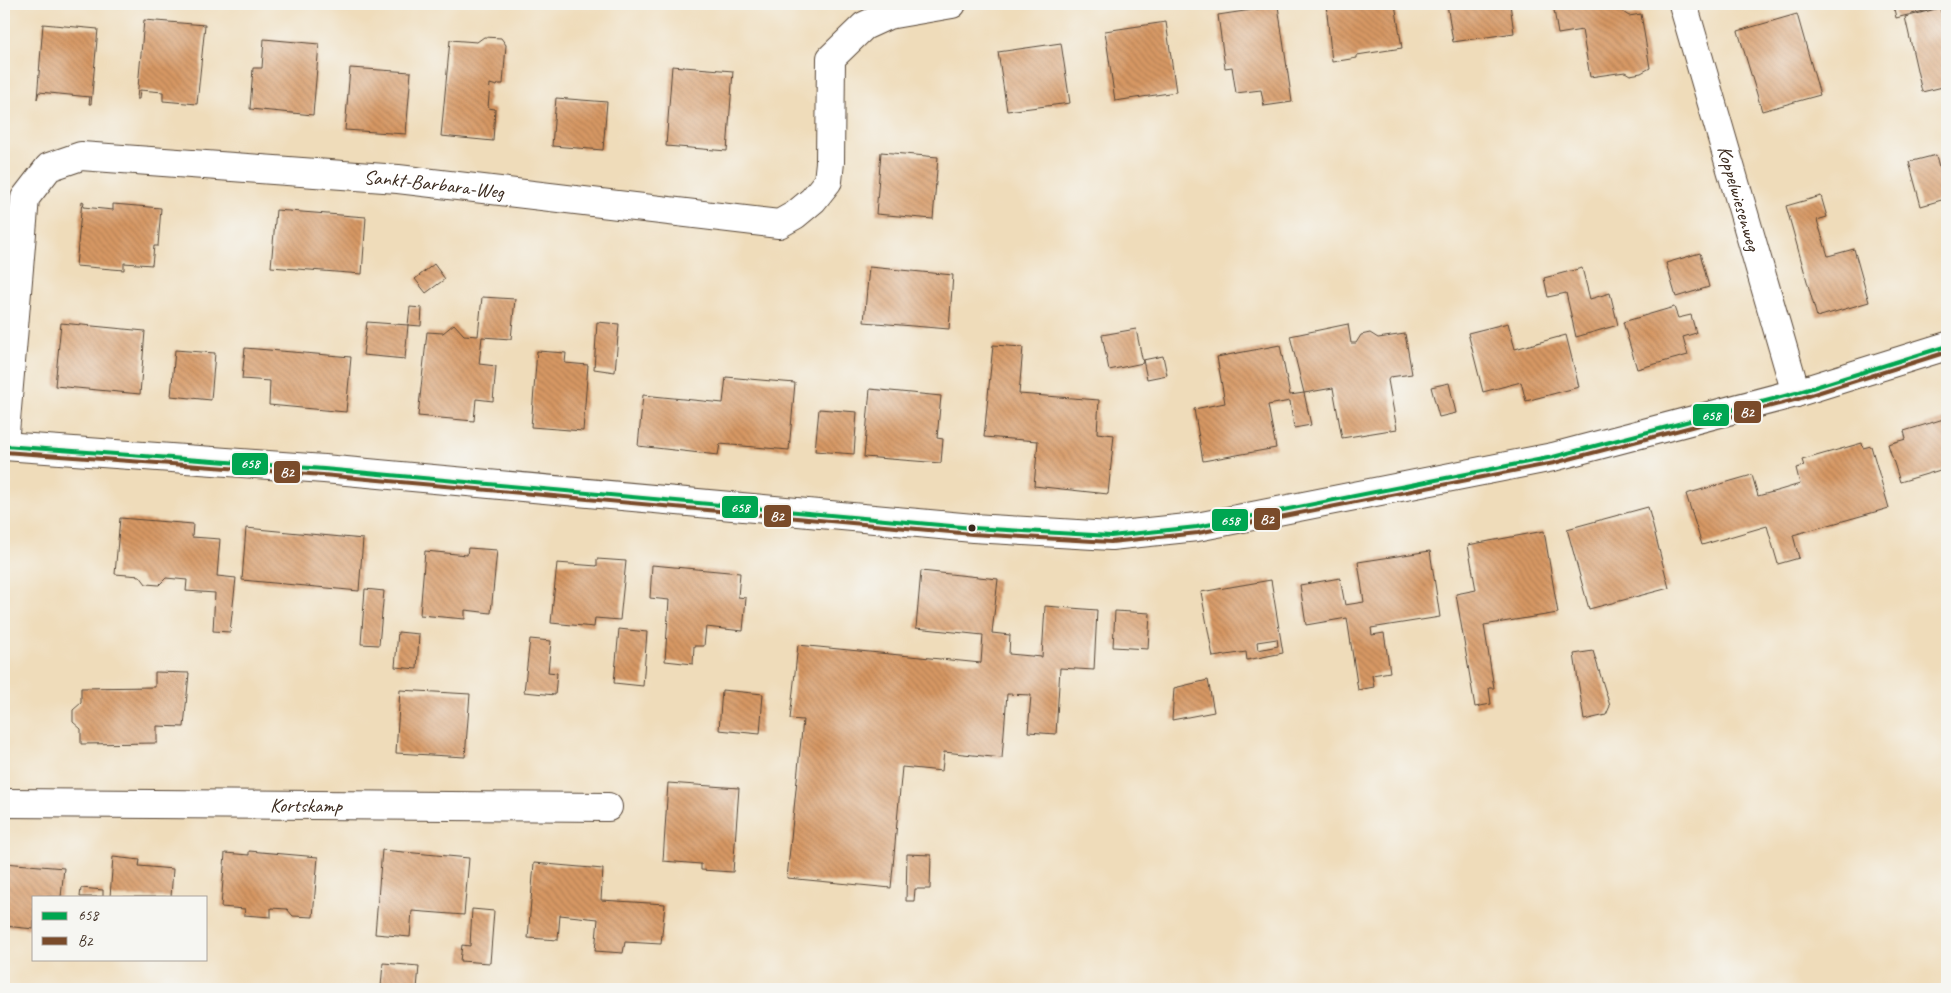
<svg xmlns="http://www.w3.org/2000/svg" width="1951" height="993" viewBox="0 0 1951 993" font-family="Caveat,sans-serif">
<defs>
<pattern id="building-back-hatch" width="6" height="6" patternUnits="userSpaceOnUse" patternTransform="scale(1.25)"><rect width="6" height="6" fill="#d79864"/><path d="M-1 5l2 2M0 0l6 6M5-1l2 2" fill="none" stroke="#b07c52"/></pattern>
</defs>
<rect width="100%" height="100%" fill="#f6f6f2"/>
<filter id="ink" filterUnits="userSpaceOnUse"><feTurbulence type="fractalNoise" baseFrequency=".02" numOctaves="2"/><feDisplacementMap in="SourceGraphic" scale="10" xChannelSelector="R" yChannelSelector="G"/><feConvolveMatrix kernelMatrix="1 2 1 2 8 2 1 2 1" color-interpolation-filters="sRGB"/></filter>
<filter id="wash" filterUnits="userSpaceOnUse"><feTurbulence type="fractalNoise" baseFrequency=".0096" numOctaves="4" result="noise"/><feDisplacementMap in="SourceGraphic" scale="20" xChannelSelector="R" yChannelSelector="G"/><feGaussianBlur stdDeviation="1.12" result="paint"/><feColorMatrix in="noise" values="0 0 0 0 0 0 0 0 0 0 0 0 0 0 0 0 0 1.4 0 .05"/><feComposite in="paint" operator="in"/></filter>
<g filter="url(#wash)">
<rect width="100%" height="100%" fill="#efdcba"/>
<g id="blocks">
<!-- building -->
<path fill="url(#building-back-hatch)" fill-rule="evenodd" d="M 1326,4 L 1395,4 L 1402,48 L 1357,55 L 1357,58 L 1332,62 Z
M 1447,4 L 1510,4 L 1514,33 L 1453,42 Z
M 1553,4 L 1614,4 L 1615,7 L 1629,16 L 1641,14 L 1650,68 L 1641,73 L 1630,75 L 1625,72 L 1590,77 L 1582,30 L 1558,34 Z
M 1893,4 L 1947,4 L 1947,5 L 1896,18 Z
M 1278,6 L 1292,102 L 1264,106 L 1261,90 L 1236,93 L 1232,67 L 1225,68 L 1218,15 Z
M 1940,8 L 1945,27 L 1947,27 L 1947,86 L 1922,92 L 1905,17 Z
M 1797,14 L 1820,95 L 1762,111 L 1738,31 Z
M 144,20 L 205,25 L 197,104 L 163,101 L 163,92 L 140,90 L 139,99 L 137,99 Z
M 1166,22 L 1176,92 L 1115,101 L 1105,31 Z
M 43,24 L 98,29 L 91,104 L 89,104 L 90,97 L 39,92 L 37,99 Z
M 484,37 L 501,38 L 506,45 L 503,84 L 498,84 L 497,86 L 490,84 L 488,108 L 495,109 L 493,141 L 441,136 L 450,40 L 477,42 Z
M 264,39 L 319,44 L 313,115 L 250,109 L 253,68 L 262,68 Z
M 1061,43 L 1070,103 L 1007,111 L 998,52 Z
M 672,66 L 733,71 L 727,151 L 666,146 Z
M 350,68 L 411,72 L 406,134 L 345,130 Z
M 556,98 L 607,102 L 603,150 L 552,146 Z
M 881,152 L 938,157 L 933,219 L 876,214 Z
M 1936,155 L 1939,167 L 1947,165 L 1947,205 L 1945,199 L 1921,206 L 1909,162 Z
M 1821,196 L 1827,217 L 1817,220 L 1828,256 L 1854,249 L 1869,302 L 1817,317 L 1786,206 Z
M 82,201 L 84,202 L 83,207 L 113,210 L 113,204 L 161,208 L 158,246 L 154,246 L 152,265 L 124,263 L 124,270 L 76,266 Z
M 276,210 L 366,217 L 362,274 L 271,267 Z
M 1700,253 L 1709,287 L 1676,297 L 1666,263 Z
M 434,264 L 445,279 L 426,293 L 415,279 Z
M 869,267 L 953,275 L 949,329 L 864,322 Z
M 1582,268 L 1590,299 L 1610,293 L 1618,325 L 1576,337 L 1566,293 L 1548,297 L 1544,278 Z
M 482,297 L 515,299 L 511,339 L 482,337 L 479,364 L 496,366 L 493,401 L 476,399 L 474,421 L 418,416 L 427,332 L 443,333 L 454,324 L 464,335 L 478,336 Z
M 410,307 L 422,308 L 421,326 L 408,325 L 405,359 L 363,355 L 367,322 L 408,325 Z
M 1674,307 L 1678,318 L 1691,315 L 1696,333 L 1683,337 L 1688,355 L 1637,369 L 1623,322 Z
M 597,322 L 619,324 L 615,372 L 594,369 Z
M 61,323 L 145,331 L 140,394 L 55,386 Z
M 1508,323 L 1515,349 L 1566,335 L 1579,387 L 1526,401 L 1521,382 L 1483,392 L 1468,333 Z
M 1348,324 L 1351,343 L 1356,343 L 1361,335 L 1370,333 L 1378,338 L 1405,334 L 1412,374 L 1390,377 L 1388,380 L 1397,429 L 1342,438 L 1333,388 L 1304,393 L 1290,336 Z
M 1136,329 L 1143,363 L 1109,370 L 1102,335 Z
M 993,345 L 1023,347 L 1019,394 L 1099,400 L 1097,433 L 1114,435 L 1108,494 L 1034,486 L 1038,441 L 984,437 Z
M 1280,345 L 1290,395 L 1304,393 L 1311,425 L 1294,428 L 1290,401 L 1268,405 L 1276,448 L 1203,461 L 1194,409 L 1225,403 L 1217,357 Z
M 245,348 L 351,357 L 346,412 L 269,405 L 270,381 L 242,379 Z
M 175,350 L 215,353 L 211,400 L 171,396 Z
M 537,351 L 566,353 L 565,363 L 588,365 L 583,431 L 531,427 Z
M 1163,356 L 1167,375 L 1147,379 L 1143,360 Z
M 726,377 L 795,383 L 789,450 L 720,444 L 718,455 L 638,446 L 643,395 L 723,403 Z
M 1449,383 L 1456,413 L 1439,417 L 1431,387 Z
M 870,389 L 941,396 L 937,438 L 943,439 L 941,463 L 864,457 Z
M 819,409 L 857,412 L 854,454 L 815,451 Z
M 1947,418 L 1947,468 L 1900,482 L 1888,444 L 1906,439 L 1904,431 Z
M 1862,443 L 1863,448 L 1871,446 L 1889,508 L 1793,535 L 1799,558 L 1778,564 L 1767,526 L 1702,545 L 1686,494 L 1752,475 L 1758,496 L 1780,490 L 1800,484 L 1796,468 L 1804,466 L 1802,460 Z
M 1648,507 L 1669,588 L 1589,609 L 1567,529 Z
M 120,518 L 193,524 L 192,537 L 220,539 L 217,576 L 236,578 L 230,632 L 213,631 L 215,593 L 186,591 L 187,580 L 166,578 L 159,585 L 146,584 L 140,576 L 115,574 Z
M 246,528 L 363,539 L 359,591 L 242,580 Z
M 1544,531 L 1558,613 L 1484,625 L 1494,688 L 1489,688 L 1491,704 L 1475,707 L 1456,594 L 1476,590 L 1468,545 Z
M 468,548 L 497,550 L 491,613 L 465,610 L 465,619 L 420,615 L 425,551 L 467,555 Z
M 1430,551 L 1440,617 L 1371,628 L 1372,635 L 1384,633 L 1390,672 L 1372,675 L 1374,687 L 1358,690 L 1347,618 L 1306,625 L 1300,585 L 1340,578 L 1345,605 L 1364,602 L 1358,562 Z
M 597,559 L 626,561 L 620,620 L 595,618 L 594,627 L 551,623 L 557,563 L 597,566 Z
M 652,565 L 740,573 L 738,597 L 746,598 L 743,631 L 706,627 L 704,646 L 694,646 L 693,664 L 665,661 L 669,600 L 650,598 Z
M 921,571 L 998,579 L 992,633 L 1010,635 L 1009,654 L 1042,657 L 1045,606 L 1097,610 L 1094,670 L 1060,668 L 1056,734 L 1028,732 L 1031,695 L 1007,694 L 1002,758 L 944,752 L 942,771 L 902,767 L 891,888 L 787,878 L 803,720 L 790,719 L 798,645 L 981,663 L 983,635 L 916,628 Z
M 1271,580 L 1283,653 L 1247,660 L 1246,652 L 1213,657 L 1201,592 ZM 1277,639 L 1278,646 L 1258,650 L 1257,642 Z
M 365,589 L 384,591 L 379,645 L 361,644 Z
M 1115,611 L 1150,613 L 1148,649 L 1113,647 Z
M 619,629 L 647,632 L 643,686 L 614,683 Z
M 398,632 L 419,634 L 417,669 L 395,667 Z
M 530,639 L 551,641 L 548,672 L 557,673 L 555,695 L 524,692 Z
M 1593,651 L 1610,706 L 1606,715 L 1584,720 L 1574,654 Z
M 155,672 L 189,673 L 184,727 L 157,726 L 157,743 L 81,744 L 81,729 L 73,722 L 73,710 L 81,703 L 81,688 L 155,687 Z
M 1208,680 L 1214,712 L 1172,720 L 1174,688 Z
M 400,690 L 470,694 L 465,757 L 396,753 Z
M 722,690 L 763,694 L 760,734 L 719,730 Z
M 668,783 L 739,788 L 733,872 L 701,870 L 701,864 L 663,861 Z
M 382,850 L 469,858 L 464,915 L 412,911 L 410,937 L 375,934 Z
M 249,851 L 318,857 L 313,917 L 293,916 L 287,909 L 271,908 L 271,917 L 244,915 L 245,909 L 221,907 L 225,853 L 249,855 Z
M 907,854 L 931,855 L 930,889 L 915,889 L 914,901 L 906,901 Z
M 113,857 L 140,860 L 139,866 L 173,869 L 171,897 L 110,897 Z
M 4,863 L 64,868 L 61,897 L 34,897 L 34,929 L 4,926 Z
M 534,863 L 603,869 L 601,900 L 665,904 L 661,944 L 625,942 L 623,953 L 595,951 L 598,919 L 560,915 L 558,940 L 528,938 Z
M 81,888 L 103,890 L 103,897 L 80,897 Z
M 472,909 L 494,911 L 490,963 L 460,961 L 462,945 L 470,946 Z
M 383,963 L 419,966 L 417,989 L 381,987 Z"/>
</g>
</g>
<g filter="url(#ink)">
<use href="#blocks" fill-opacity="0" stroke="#564535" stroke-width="1"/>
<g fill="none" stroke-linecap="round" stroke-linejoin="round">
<!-- minor casing -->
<g stroke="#564535" stroke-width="30">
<g id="minor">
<path id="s1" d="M 1683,4 L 1796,393"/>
<path id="s2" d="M 4,444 L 25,198 L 49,167 L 81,156 L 398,179 L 779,224 L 795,215 L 813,200 L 828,181 L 830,162 L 831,58 L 864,26 L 888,15 L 952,4"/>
<path d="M 4,446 L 324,469 L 973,528 L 1111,536 L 1197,527 L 1553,457 L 1796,393 L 1947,346"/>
<path id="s3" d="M 4,803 L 608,807"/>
</g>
</g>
<!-- minor -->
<use href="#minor" stroke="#fff" stroke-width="28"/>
<!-- bus-1 casing -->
<g stroke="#f6f6f2" stroke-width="8">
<path id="bus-1" d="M 4,446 L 324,469 L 973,528 L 1111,536 L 1197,527 L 1553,457 L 1796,393 L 1947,346"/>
</g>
<!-- bus-2 casing -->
<g stroke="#f6f6f2" stroke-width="8">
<path id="bus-2" d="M 4,452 L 323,475 L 972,534 L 1111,542 L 1198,533 L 1554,463 L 1798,399 L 1947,352"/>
</g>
<!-- bus-1 -->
<use href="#bus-1" stroke="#00a651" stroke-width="4"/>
<!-- bus-2 -->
<use href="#bus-2" stroke="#7a4b2a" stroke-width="4"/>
</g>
</g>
<!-- markers -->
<circle fill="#3b2a1e" stroke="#f6f6f2" stroke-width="2" cx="972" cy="528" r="4.5"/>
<g text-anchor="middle" stroke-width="4" stroke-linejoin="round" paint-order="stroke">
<!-- street labels -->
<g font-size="20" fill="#3b2a1e" stroke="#f6f6f2">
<text dy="7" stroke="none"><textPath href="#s2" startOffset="674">Sankt-Barbara-Weg</textPath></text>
<text dy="7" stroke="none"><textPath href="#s1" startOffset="202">Koppelwiesenweg</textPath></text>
<text dy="7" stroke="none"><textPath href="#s3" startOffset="302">Kortskamp</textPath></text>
</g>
</g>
<g stroke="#f6f6f2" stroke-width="2">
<rect x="1733" y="400" width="29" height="24" rx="5" fill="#7a4b2a"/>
<rect x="1692" y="403" width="38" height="24" rx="5" fill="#00a651"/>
<rect x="231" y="452" width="38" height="24" rx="5" fill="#00a651"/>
<rect x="273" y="460" width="28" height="24" rx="5" fill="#7a4b2a"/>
<rect x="721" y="495" width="38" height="24" rx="5" fill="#00a651"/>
<rect x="763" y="504" width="29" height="24" rx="5" fill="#7a4b2a"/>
<rect x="1253" y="507" width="28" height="24" rx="5" fill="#7a4b2a"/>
<rect x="1211" y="508" width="38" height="24" rx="5" fill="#00a651"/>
</g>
<g font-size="14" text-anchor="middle" font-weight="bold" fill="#fff">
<text x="1747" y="417">B2</text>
<text x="1711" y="420">658</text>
<text x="250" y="468">658</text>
<text x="287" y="477">B2</text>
<text x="740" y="512">658</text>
<text x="777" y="521">B2</text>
<text x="1267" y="524">B2</text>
<text x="1230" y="525">658</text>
</g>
<!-- margin -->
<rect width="1951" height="993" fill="none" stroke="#f6f6f2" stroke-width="20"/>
<!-- legend -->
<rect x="32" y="896" width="175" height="65" fill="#f6f6f2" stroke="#aba49d"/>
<rect x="42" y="912" width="25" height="8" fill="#00a651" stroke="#aba49d"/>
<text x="78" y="920" font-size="15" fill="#3b2a1e">658</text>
<rect x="42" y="937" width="25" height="8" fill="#7a4b2a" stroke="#aba49d"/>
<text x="78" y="946" font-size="15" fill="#3b2a1e">B2</text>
</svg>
